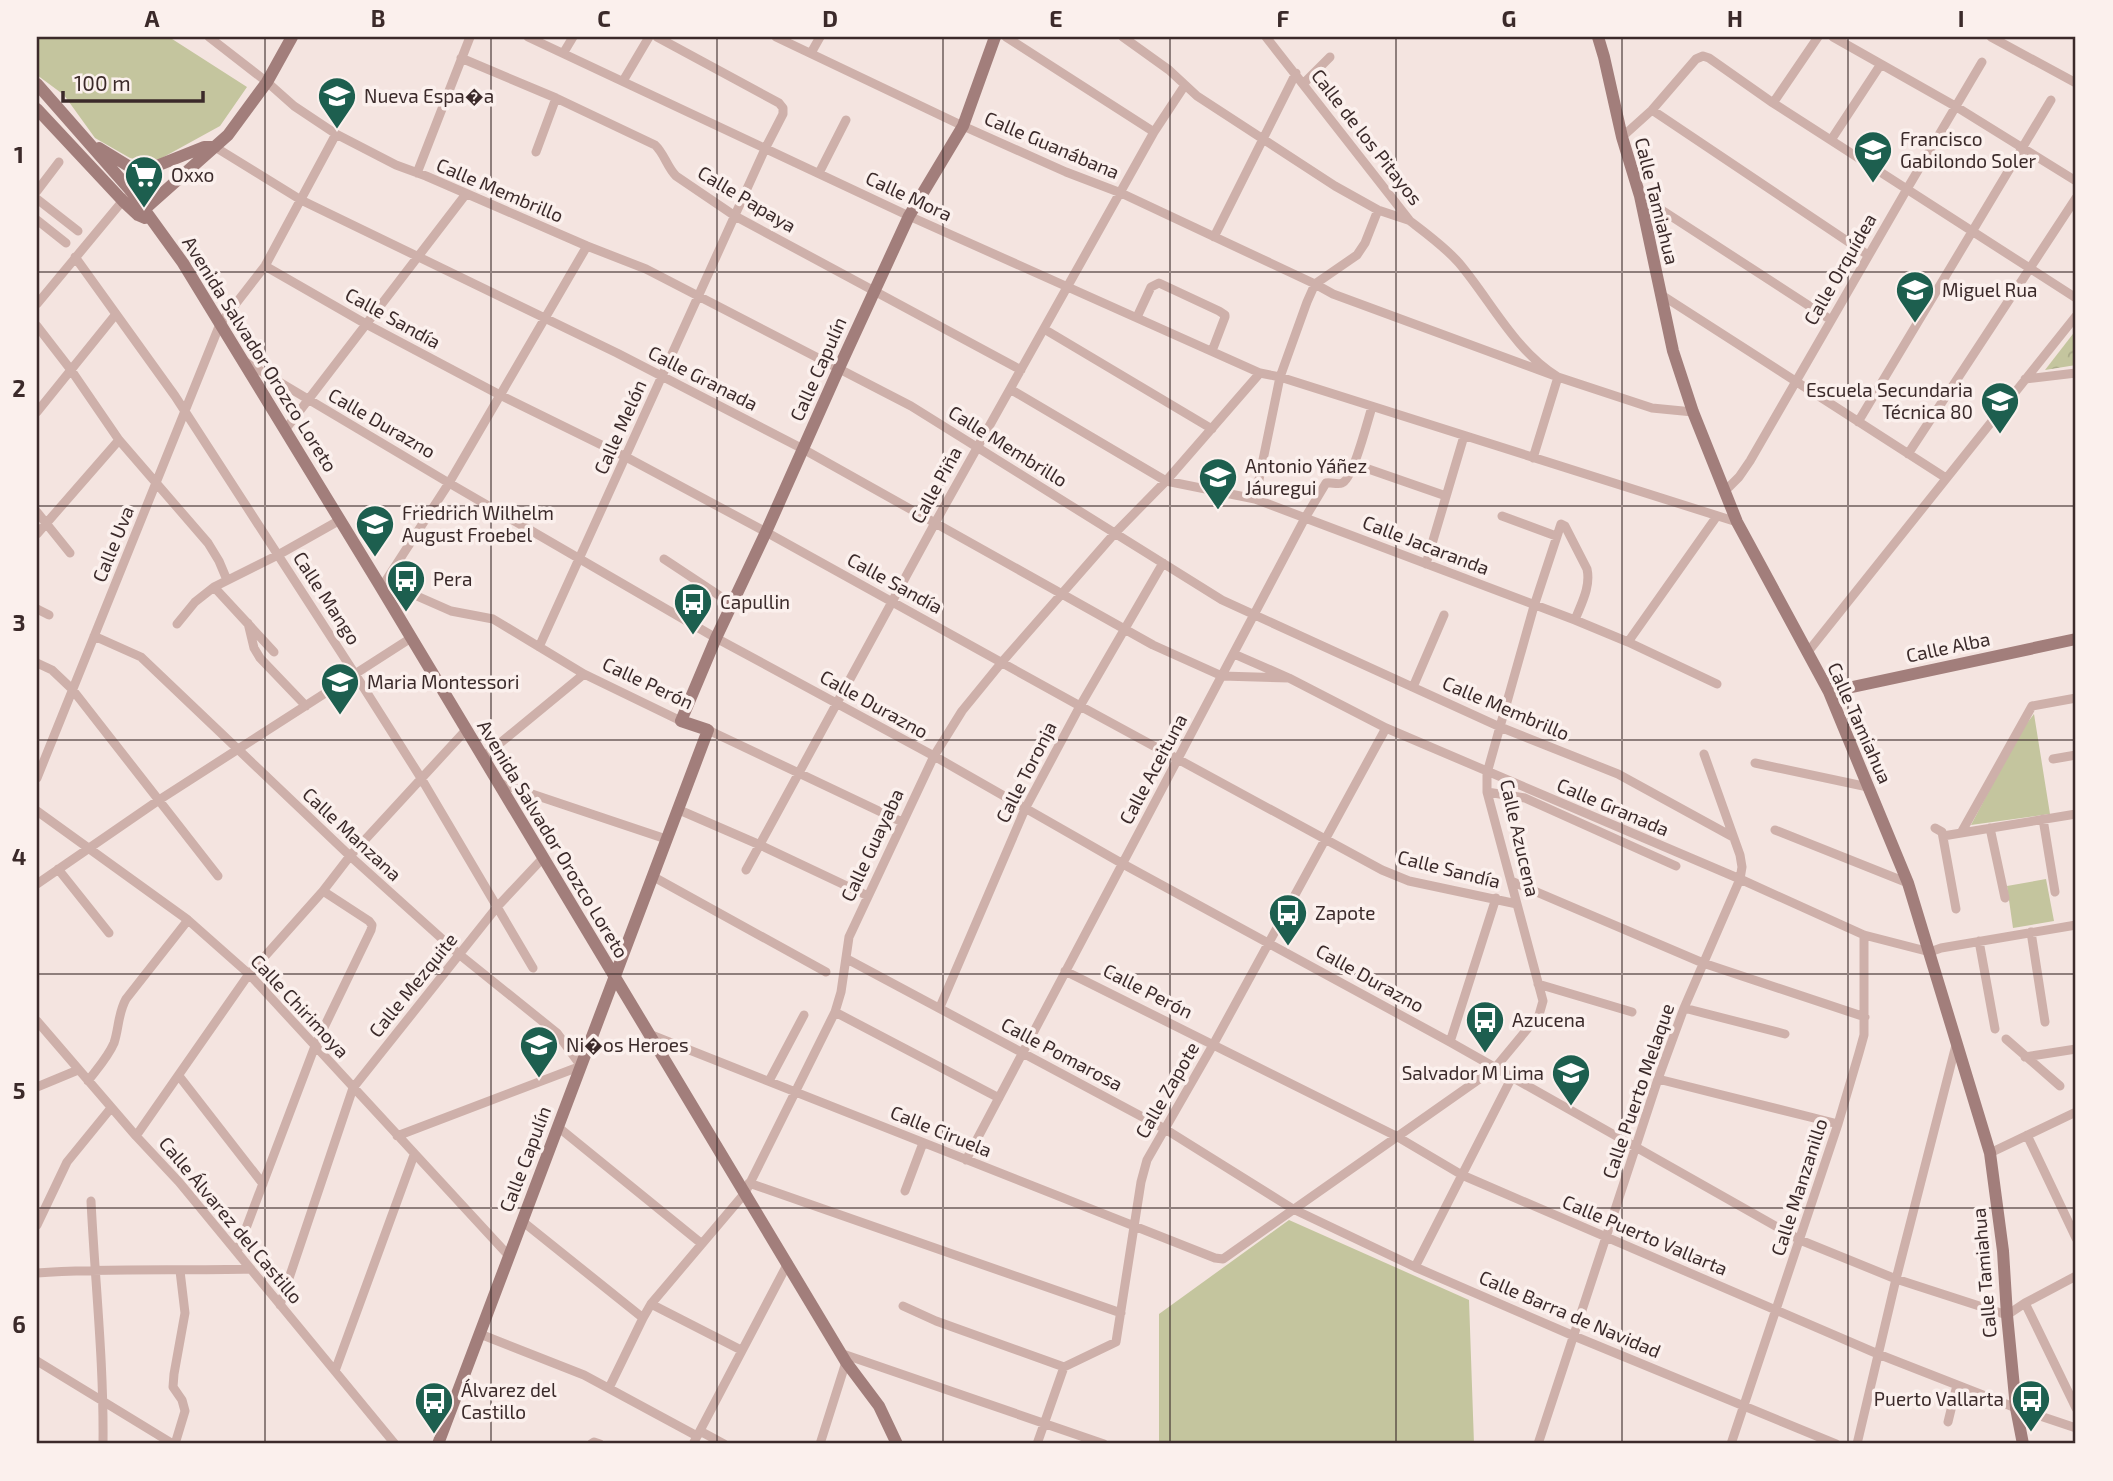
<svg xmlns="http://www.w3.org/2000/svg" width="2113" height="1481" viewBox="0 0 2113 1481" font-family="'Exo 2',sans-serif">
<defs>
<pattern id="park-crowns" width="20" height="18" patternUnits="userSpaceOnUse" patternTransform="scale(1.75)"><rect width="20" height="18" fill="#c4c59e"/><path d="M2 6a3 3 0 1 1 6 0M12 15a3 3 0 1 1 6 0" fill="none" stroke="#a9a988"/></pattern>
</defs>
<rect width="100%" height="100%" fill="#f4e4e0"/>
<!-- grass -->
<path fill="#c4c59e" d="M 37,37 L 169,37 L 247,87 L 220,126 L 160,159 L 143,161 L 130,158 L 95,138 L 64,95 L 37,75 Z
M 2034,714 L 2050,814 L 1971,825 L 2020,732 Z
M 2046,879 L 2054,921 L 2013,928 L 2007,886 Z
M 1289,1220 L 1469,1300 L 1474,1444 L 1159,1444 L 1159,1314 Z"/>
<!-- park -->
<path fill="url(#park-crowns)" d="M 2076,330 L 2076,365 L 2045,370 Z"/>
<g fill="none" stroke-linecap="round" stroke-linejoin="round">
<!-- street -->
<path stroke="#ceb0aa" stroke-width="9" d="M 209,37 L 267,82 L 294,106 L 336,134 L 396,165 L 426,176 L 587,246 L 646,269 L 911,406 L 1222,600 L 1500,727 L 1618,774 L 1733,837
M 528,37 L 909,216 L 1260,373 L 1280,377 L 1737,522
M 776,37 L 963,126 L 1066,172 L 1121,193 L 1315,284 L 1333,294 L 1558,377 L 1652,408 L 1693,412
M 1006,37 L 1154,132
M 1123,37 L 1169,70 L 1197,96 L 1335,186 L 1378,210 L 1408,220
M 1266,37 L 1410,221 C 1427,234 1445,247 1459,263 C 1491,301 1515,351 1558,377 L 1533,458
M 1833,37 L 1955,106 L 2076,181
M 1991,37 L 2076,83
M 564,52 L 573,37
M 811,53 L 820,37
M 461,58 L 556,98 L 655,145 C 664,153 667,167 676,176 L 735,216 L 1021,370
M 623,81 L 649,37
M 1304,83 L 1330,57
M 1773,103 L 1818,37
M 1652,110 L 1868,255
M 1622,137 L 1652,110 L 1696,59 L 1703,56 L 1709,58 L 1773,103 L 2076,298
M 1831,140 L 1881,64
M 215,147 L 301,200 L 617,353 L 803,449 L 1153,645 L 1222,676 L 1289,678
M 536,152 L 556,98
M 417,173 L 470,37
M 819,173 L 846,120
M 37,191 L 59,162
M 1640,196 L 1831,320
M 37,199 L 78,231
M 37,220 L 66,243
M 1214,237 L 1296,73
M 75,257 L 175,396 L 355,674 L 421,778 L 533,968
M 265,266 L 366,324 L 500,395 L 626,457 L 766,532 L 1080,706 L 1382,870 L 1409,881 L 1517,904
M 1660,294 L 1946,478
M 37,304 L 125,198
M 1137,317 L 1151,287 L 1159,283 L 1219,311 L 1225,315 L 1225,317 L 1212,351
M 37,326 L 71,370 L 119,440 L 208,543 L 219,561 L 227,580
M 1044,329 L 1212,429
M 244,361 L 449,483 L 716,638 L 934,756 L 1123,864 L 1450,1042 L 1800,1240 L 1896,1279 L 2007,1315 L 2025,1303 L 2076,1276
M 2025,379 L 2076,373
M 1010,389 L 1166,481 L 1255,499 L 1575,620 L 1628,642 L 1717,684
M 37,412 L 116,314
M 1858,422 L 2051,100
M 285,430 L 466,194
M 1908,454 L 2076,198
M 1354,464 L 1446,496
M 1725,491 L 1739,477 L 1750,461 L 1907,189 L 1982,62
M 1255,499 L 1280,377 L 1307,302 L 1315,284 L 1357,255 L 1365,243 L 1378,210
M 37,512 L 70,553
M 1502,516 L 1556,536
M 37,534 L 119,440
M 664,559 L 732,604
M 1426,564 L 1464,436
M 385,582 L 449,483 L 587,246
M 381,584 L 385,582 L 451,611 L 493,619 L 584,674 L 681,721
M 214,587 L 274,652
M 37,609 L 49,615
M 248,623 L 254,648 L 260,658 L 306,706
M 177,624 L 195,602 L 214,587 L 278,555 L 340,520
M 94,636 L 141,657 L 350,856 L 460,955 L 557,1033 L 581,1066 L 397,1136
M 1628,642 L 1717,516
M 539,647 L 765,149 L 783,114 L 783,108 L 779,103 L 657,37
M 1807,653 L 2076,316
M 1234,654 L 1289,678 L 1386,728 L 1740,879 L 1864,935 L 1930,952 L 1941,948 L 2076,925
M 37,663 L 52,670 L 72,689 L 218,876
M 1413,687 L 1444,615
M 708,730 L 902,822
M 482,758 L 584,674
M 2053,759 L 2076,755
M 1755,763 L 1868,787
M 37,778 L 220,324 L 265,266 L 336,134
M 499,783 L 666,839
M 1487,792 L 1525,798 L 1676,866
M 677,809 L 760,845 L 868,896
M 37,811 L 188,920 L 249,974 L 509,1256
M 2043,819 L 2055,892
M 1935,828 L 1942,832 L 1956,909
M 1990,828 L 2005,898
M 1775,830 L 1908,883
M 1961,833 L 2032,706 L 2076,698
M 1943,836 L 2076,814
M 58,869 L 109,933
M 746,870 L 935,523 L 1154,132 L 1185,85
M 652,876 L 826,972
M 1511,881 L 1703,963 L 1865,1017
M 37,884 L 159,800 L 411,638
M 2031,932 L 2045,1022
M 1979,941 L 1995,1029
M 847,959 L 1165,1129 L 1293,1209 L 1415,1267 L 1574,1336 L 1836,1444
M 1065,971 L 1396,1136 L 1462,1175 L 1878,1354 L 2016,1408 L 2076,1428
M 1538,984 L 1632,1012
M 940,1007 L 1025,809 L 1080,706 L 1163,563
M 1684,1008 L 1785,1034
M 835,1012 L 999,1098
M 37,1021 L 136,1136 L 179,1182 L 395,1444
M 649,1034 L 1215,1258 L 1223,1259 L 1495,1068 L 1539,1015 L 1543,1001 L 1487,792 L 1487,773 L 1534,606 L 1561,524 L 1565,526 L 1587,569 C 1591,587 1581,604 1575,620
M 2006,1039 L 2060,1086
M 1450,1042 L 1496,898
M 2025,1057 L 2076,1049
M 179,1076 L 263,1184
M 1658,1079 L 1838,1124
M 88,1081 C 97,1069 108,1057 114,1043 C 119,1028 118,1013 126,999 L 188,920
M 769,1081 L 804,1015
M 37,1087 L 78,1070
M 558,1127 L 702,1244
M 2027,1135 L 2076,1238
M 136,1136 L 249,974 L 323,891 L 350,856 L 466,730
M 1990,1153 L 2076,1112
M 966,1160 L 1305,518 L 1326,483 C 1331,482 1338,485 1342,483 C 1353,480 1368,419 1372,407
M 749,1183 L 1121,1313
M 905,1191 L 923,1143
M 91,1201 C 95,1282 104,1363 103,1444
M 522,1221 L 643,1318
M 37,1225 L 67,1162 L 111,1108
M 237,1252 L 315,1046 L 371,930 L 372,925 L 369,921 L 323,891
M 1415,1267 L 1512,1077
M 37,1273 C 108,1268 179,1271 251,1269
M 2025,1303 L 2076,1408
M 651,1304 L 741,1350
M 280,1305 L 353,1088 L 497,907 L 543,858
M 903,1306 L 936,1321 L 1064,1367 L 1116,1342 L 1141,1182 L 1147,1160 L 1213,1045 L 1386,728
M 480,1334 L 584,1375 L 697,1436
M 840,1353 L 1104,1444
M 37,1361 L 173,1444
M 335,1371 L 414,1155
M 609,1388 L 643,1318 L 651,1304 L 745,1193 L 835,1012 L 841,992 L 849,937 L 934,756 L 962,711 L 1002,662 L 1115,533 L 1166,481 L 1260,373
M 1948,1422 L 1957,1385
M 700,1431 L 724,1444
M 175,1444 L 185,1411 L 182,1400 L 173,1387 L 174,1374 L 185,1313 L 180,1271
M 591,1444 L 594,1442 L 600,1444
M 693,1444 L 788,1263
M 820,1444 L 846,1362
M 1037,1444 L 1064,1367
M 1538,1444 L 1658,1079 L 1684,1008 L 1740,879 L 1742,867 L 1740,855 L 1704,754
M 1731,1444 L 1838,1124 L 1859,1053 L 1864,1035 L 1864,935
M 1857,1444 L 1896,1279 L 1956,1045"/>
<!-- secondary -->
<path stroke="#a27e7b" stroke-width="12" d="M 1598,37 L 1604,57 L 1622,137 L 1640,196 L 1673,351 L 1693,412 L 1737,522 L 1829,692 L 1908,883 L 1990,1153 L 2003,1251 L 2007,1315 L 2016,1408 L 2023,1444
M 37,84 L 131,191 L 183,263 L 379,584 L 846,1362 L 879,1406 L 897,1444
M 37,109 L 123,201 L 138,215 L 145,218
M 99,148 L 130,167 L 154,167 L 204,147 L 215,147
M 138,215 L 228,135 L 267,82 L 292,37
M 1829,692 L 2076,639
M 438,1444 L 708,730 L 681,721 L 716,638 L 766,532 L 839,368 L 909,216 L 963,126 L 995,37"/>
</g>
<!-- grid -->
<path fill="none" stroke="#3b2a2a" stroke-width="2" stroke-opacity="0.55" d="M 265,37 L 265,1444M 491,37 L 491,1444M 717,37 L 717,1444M 943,37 L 943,1444M 1170,37 L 1170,1444M 1396,37 L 1396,1444M 1622,37 L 1622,1444M 1848,37 L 1848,1444M 37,272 L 2076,272M 37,506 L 2076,506M 37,740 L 2076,740M 37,974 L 2076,974M 37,1208 L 2076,1208"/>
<!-- icons -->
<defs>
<g id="school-pin" transform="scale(2.0125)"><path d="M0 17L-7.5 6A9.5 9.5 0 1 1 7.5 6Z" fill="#1d5f4f" stroke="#fbf0ed"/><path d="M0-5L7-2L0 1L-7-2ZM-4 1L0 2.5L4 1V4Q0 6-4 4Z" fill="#fff"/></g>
<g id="supermarket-pin" transform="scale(2.0125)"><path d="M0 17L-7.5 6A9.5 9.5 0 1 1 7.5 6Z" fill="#1d5f4f" stroke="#fbf0ed"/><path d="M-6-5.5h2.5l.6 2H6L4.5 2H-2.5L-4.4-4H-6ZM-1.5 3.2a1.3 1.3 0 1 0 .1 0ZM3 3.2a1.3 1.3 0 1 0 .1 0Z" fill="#fff"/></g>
<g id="bus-pin" transform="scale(2.0125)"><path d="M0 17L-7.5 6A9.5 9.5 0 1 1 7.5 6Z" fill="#1d5f4f" stroke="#fbf0ed"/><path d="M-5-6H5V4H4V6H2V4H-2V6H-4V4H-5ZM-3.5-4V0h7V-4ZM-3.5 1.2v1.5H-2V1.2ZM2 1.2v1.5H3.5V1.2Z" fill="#fff"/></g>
</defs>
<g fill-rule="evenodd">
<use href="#school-pin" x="337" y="96"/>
<use href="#school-pin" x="1873" y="150"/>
<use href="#supermarket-pin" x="144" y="175"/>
<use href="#school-pin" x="1915" y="290"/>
<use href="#school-pin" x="2000" y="401"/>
<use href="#school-pin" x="1218" y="477"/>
<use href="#school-pin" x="375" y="524"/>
<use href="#bus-pin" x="406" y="579"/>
<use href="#bus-pin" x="693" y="602"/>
<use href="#school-pin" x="340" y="682"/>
<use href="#bus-pin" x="1288" y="913"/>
<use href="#bus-pin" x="1485" y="1020"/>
<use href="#school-pin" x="539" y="1045"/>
<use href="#school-pin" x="1571" y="1073"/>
<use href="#bus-pin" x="2031" y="1399"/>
<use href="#bus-pin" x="434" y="1401"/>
</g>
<g text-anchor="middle" stroke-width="7" stroke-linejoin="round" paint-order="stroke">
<!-- poi labels -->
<g font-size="19" fill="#3b2a2a" stroke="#fbf0ed" text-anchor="start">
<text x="364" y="103">Nueva Espa�a</text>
<text x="1900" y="146">Francisco<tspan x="1900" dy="22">Gabilondo Soler</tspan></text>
<text x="171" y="182">Oxxo</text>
<text x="1942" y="297">Miguel Rua</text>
<text x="1973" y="397" text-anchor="end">Escuela Secundaria<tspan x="1973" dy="22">Técnica 80</tspan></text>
<text x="1245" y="473">Antonio Yáñez<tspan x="1245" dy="22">Jáuregui</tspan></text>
<text x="402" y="520">Friedrich Wilhelm<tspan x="402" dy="22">August Froebel</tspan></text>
<text x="433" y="586">Pera</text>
<text x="720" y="609">Capullin</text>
<text x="367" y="689">Maria Montessori</text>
<text x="1315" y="920">Zapote</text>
<text x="1512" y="1027">Azucena</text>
<text x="566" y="1052">Ni�os Heroes</text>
<text x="1544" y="1080" text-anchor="end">Salvador M Lima</text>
<text x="461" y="1397">Álvarez del<tspan x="461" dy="22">Castillo</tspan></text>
<text x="2004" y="1406" text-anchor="end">Puerto Vallarta</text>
</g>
<!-- street labels -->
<g font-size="19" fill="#3b2a2a" stroke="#fbf0ed">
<text transform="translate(1367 137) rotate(52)" y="7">Calle de los Pitayos</text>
<text transform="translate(1052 145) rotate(23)" y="7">Calle Guanábana</text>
<text transform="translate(500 190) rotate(23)" y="7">Calle Membrillo</text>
<text transform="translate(909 196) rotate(25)" y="7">Calle Mora</text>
<text transform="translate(747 199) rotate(31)" y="7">Calle Papaya</text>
<text transform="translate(1657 201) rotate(76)" y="7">Calle Tamiahua</text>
<text transform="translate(1840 269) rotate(-60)" y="7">Calle Orquídea</text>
<text transform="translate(393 318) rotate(29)" y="7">Calle Sandía</text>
<text transform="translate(260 354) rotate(58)" y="7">Avenida Salvador Orozco Loreto</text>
<text transform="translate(818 369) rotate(-66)" y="7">Calle Capulín</text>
<text transform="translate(703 378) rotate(27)" y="7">Calle Granada</text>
<text transform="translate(382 423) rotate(30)" y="7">Calle Durazno</text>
<text transform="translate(620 427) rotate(-66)" y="7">Calle Melón</text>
<text transform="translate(1008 446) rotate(32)" y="7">Calle Membrillo</text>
<text transform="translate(936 485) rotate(-61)" y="7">Calle Piña</text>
<text transform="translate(113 544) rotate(-68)" y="7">Calle Uva</text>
<text transform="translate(1426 545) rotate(21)" y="7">Calle Jacaranda</text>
<text transform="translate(895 583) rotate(29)" y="7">Calle Sandía</text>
<text transform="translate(327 598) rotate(57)" y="7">Calle Mango</text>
<text transform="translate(1948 647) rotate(-12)" y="7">Calle Alba</text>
<text transform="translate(648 683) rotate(25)" y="7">Calle Perón</text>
<text transform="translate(874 704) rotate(29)" y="7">Calle Durazno</text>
<text transform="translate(1506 708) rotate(23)" y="7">Calle Membrillo</text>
<text transform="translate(1860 723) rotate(66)" y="7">Calle Tamiahua</text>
<text transform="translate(1153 769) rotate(-62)" y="7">Calle Aceituna</text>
<text transform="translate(1026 772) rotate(-63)" y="7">Calle Toronja</text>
<text transform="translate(1613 807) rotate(23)" y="7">Calle Granada</text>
<text transform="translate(352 834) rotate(43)" y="7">Calle Manzana</text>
<text transform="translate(1520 838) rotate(77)" y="7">Calle Azucena</text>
<text transform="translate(553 839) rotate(59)" y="7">Avenida Salvador Orozco Loreto</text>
<text transform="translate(872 845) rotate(-65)" y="7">Calle Guayaba</text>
<text transform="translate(1449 869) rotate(14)" y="7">Calle Sandía</text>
<text transform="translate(1370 978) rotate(29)" y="7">Calle Durazno</text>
<text transform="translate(413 985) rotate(-51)" y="7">Calle Mezquite</text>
<text transform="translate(1148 991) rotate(27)" y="7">Calle Perón</text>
<text transform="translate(300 1006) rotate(47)" y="7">Calle Chirimoya</text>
<text transform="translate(1062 1054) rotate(28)" y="7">Calle Pomarosa</text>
<text transform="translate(1167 1090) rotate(-60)" y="7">Calle Zapote</text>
<text transform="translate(1638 1091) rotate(-71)" y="7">Calle Puerto Melaque</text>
<text transform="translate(941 1131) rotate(22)" y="7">Calle Ciruela</text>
<text transform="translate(525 1159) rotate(-69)" y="7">Calle Capulín</text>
<text transform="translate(1799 1187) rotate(-72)" y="7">Calle Manzanillo</text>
<text transform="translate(231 1220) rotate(50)" y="7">Calle Álvarez del Castillo</text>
<text transform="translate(1645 1235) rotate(23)" y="7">Calle Puerto Vallarta</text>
<text transform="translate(1984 1273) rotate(-95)" y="7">Calle Tamiahua</text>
<text transform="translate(1570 1314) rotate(23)" y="7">Calle Barra de Navidad</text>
</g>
</g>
<!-- border -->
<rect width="2113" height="1481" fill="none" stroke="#fbf0ed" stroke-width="77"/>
<!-- scale -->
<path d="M63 91v10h140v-10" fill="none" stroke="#3b2a2a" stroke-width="3.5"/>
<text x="74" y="91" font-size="21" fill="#3b2a2a" stroke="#fbf0ed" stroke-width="5" paint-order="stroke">100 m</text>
<rect x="38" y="38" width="2036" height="1404" fill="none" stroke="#3b2a2a" stroke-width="2.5"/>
<g font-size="23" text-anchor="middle" font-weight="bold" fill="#3b2a2a">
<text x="152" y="27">A</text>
<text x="378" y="27">B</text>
<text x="604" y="27">C</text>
<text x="830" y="27">D</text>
<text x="1056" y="27">E</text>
<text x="1283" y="27">F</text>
<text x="1509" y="27">G</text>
<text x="1735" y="27">H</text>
<text x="1961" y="27">I</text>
<text x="19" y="163">1</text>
<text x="19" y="397">2</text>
<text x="19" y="631">3</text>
<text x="19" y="865">4</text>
<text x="19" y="1099">5</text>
<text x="19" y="1333">6</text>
</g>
</svg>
